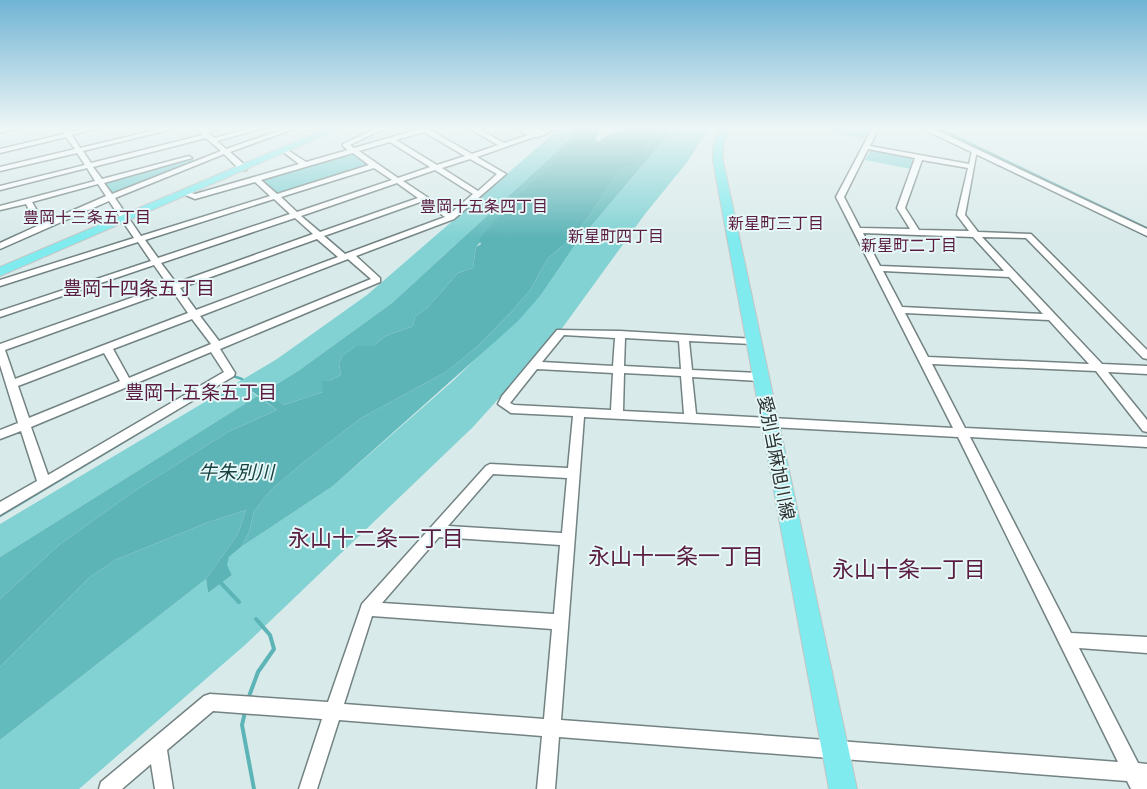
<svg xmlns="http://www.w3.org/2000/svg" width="1147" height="789" viewBox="0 0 1147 789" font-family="'Varela Round','Noto Sans JP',sans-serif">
<rect width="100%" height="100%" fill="#d9eaea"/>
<!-- green -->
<path fill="#82d2d4" d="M 561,127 L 580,127 L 568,138 L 562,147 L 392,303 L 298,371 L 264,392 L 255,385 L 249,389 L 257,396 L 0,557 L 0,524 L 277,359 L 367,295 Z
M 675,127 L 709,127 L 688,161 L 645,214 L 563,327 L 473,427 L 245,645 L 79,789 L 0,789 L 0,740 L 206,579 L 208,593 L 232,575 L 226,565 L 229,557 L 241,547 L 333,486 L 454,380 L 541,295 L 575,245 Z
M 832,127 L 874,127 L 867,139 L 834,133 Z
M 871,149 L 915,158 L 911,169 L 865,160 Z
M 354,151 L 375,165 L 275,197 L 256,179 Z
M 189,158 L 198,161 L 111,196 L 101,181 Z"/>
<!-- forest -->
<path fill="#64bbbd" d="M 593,127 L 582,131 L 567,149 L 476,247 L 473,268 L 458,273 L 428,307 L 415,317 L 413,326 L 386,336 L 373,346 L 356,346 L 342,356 L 339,364 L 341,375 L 329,381 L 323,392 L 284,405 L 264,392 L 298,371 L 392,303 L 562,147 L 577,128 Z
M 665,127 L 675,127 L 575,245 L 541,295 L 517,322 L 333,486 L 241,547 L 249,532 L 254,511 L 271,490 L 305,461 L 361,418 L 446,372 L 479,345 L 513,310 L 530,290 L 548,258 L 572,238 L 590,215 L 619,167 L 647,148 L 651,137 Z
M 257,396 L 277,410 L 228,432 L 133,492 L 59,545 L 0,599 L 0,557 Z
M 246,510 L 238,534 L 206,579 L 0,740 L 0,667 L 90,577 L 115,560 L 206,523 Z"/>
<!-- water -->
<path fill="#5db4b7" d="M 593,127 L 603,127 L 595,140 L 599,141 C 624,122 636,127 665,127 L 651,137 L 647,148 L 631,166 L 619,168 L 590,215 L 572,238 L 548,258 L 530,290 L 513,310 L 479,345 L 446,372 L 361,418 L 305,461 L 271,490 L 254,511 L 249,532 L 241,547 L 229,557 L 227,565 L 232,575 L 208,593 L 206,579 L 238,534 L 246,510 L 206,523 L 115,560 L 90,577 L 0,667 L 0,599 L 59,545 L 133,492 L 228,432 L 277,410 L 249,389 L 255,385 L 284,405 L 323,392 L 322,381 L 329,381 L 341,375 L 339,364 L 342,356 L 356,346 L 373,346 L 386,336 L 413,326 L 415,317 L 428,307 L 458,273 L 473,268 L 476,247 L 481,244 L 479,240 L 501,213 L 567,149 L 574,138 L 582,130 Z"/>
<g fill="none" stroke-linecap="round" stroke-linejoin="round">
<!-- stream-far2 -->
<path stroke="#5db4b7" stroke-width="2" d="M 936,127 L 1147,228"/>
<!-- stream-far1 -->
<path stroke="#5db4b7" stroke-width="2.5" d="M 233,376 L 242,379
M 0,516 L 172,413"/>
<!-- stream -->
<path stroke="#5db4b7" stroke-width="4" d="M 220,582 L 239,602
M 248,699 L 258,672 L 274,649 L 270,635 L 256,619
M 245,712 L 242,725 L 254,789"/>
<!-- street casing -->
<g stroke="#738282" stroke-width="3">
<path id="street" d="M 10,127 L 22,127 L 0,133 L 0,129 Z
M 60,127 L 66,127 L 70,132 L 91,127 L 102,127 L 72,135 L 80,148 L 169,127 L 180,127 L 83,151 L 91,163 L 203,135 L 195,127 L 202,127 L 205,130 L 226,127 L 208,133 L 214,138 L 256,127 L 267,127 L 217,141 L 226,149 L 290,127 L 299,127 L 230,152 L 246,166 L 246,170 L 240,170 L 224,154 L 115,198 L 141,236 L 270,196 L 255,182 L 195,199 L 181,193 L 185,191 L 195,194 L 299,164 L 282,151 L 282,149 L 286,149 L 306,162 L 348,150 L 343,146 L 343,144 L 379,127 L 387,127 L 350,145 L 354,148 L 420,129 L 417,127 L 430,128 L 430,130 L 472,154 L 498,145 L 467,127 L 475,127 L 504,143 L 528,135 L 514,127 L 522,127 L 534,133 L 552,127 L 561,127 L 539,136 L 538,137 L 534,137 L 477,157 L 506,174 L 454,219 L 356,256 L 380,278 L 380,282 L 220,349 L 235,373 L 234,376 L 0,515 L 0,502 L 37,481 L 21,431 L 0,439 L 0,430 L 18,423 L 0,365 L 0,344 L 168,285 L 154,265 L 0,317 L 0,311 L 151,261 L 138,242 L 0,286 L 0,280 L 134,238 L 109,201 L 0,249 L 0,243 L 37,226 L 26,204 L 0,210 L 0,206 L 95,181 L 87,168 L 0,190 L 0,186 L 85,165 L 77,153 L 0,171 L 0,167 L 75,149 L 66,137 L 0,153 L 0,149 L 64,134 ZM 424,132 L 465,156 L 437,165 L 396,140 ZM 206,138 L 221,151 L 112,194 L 104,183 L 192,158 L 189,156 L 102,179 L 93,167 ZM 390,142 L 430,167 L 398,178 L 359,151 ZM 353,153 L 369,165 L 277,194 L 261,180 ZM 470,159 L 497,174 L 478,191 L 442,168 ZM 374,168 L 392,180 L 297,212 L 281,197 ZM 435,170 L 473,194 L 451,213 L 403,181 ZM 397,183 L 418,198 L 320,232 L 301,216 ZM 98,184 L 106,196 L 44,223 L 32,202 ZM 274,199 L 290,214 L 158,258 L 145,240 ZM 423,201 L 445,217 L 345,254 L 324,236 ZM 295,218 L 313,234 L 176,283 L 161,263 ZM 317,239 L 338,257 L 196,310 L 180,288 ZM 348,259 L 371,279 L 219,341 L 200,316 ZM 172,290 L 188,313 L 15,379 L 5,350 ZM 192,319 L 211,344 L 129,378 L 113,349 ZM 211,352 L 224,372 L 48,475 L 31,427 ZM 104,353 L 120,381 L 29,418 L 18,386 Z
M 303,127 L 312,127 L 327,133 L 324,135 Z
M 873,127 L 879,127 L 870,146 L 969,164 L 972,151 L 977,150 L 965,215 L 978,232 L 1031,234 L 1147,350 L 1147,359 L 1143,358 L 1026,238 L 982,237 L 1102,364 L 1147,366 L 1147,374 L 1108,372 L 1147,420 L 1147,432 L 1143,431 L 1096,371 L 932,364 L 965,428 L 1147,437 L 1147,447 L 970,437 L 1071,633 L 1147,637 L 1147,653 L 1079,648 L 1138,763 L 1147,764 L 1147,789 L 1131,789 L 1127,781 L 559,737 L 555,789 L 537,789 L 542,736 L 339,720 L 317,789 L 299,789 L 322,719 L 213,711 L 167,750 L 173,789 L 155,789 L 151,764 L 122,789 L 99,789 L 101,782 L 204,696 L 210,694 L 328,702 L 362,604 L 486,466 L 490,464 L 568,468 L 573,416 L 511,413 L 498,404 L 502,396 L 557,330 L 620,331 L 756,339 L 757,341 L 752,344 L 689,341 L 692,370 L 759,373 L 764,377 L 759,381 L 692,377 L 696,414 L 953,428 L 836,197 ZM 868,149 L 915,158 L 897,208 L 910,229 L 860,228 L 844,197 ZM 922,160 L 968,168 L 957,215 L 969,231 L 919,230 L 905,208 ZM 863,233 L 973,237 L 1004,271 L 880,266 ZM 883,271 L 1009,277 L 1043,314 L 902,307 ZM 905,313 L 1049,320 L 1089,364 L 928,357 ZM 564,335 L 615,338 L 613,366 L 542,362 ZM 625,338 L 679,341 L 681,369 L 624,366 ZM 537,369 L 613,373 L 611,410 L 514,405 L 510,403 ZM 624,373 L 681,376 L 684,414 L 623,411 ZM 584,417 L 958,437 L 1118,762 L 561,720 ZM 493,474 L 567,478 L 562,533 L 448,526 ZM 439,537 L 560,545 L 554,614 L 382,603 ZM 372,616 L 552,629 L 544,719 L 344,704 Z"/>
</g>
<!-- secondary casing -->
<g stroke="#738282" stroke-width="3">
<path id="secondary" d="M 525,127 L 536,127 L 547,134 L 540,136 Z
M 919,127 L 930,127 L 1147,229 L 1147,236 Z"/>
</g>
<!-- primary casing -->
<g stroke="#c4c5c5" stroke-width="2">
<path id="primary" d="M 330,127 L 343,127 L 0,276 L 0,267 Z
M 720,127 L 730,127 L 723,147 L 723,161 L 857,789 L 829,789 L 713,161 L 713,147 Z"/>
</g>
<!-- street -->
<use href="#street" fill="#fff" fill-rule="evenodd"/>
<!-- secondary -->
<use href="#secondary" fill="#fff" fill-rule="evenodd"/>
<!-- primary -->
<use href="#primary" fill="#80ebee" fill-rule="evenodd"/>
</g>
<!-- sky -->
<linearGradient id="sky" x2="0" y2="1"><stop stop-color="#70b4d4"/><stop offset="0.54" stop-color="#eef6f6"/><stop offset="1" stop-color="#eef6f6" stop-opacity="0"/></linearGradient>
<rect width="1147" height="237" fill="url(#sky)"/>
<g text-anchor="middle" stroke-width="4" stroke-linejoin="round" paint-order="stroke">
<!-- far-neighbourhood labels -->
<g font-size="16" fill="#5a1c40" stroke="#e6f7f7">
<text x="484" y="212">豊岡十五条四丁目</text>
<text x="87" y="223">豊岡十三条五丁目</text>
<text x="776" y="229">新星町三丁目</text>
<text x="616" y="242">新星町四丁目</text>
<text x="909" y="251">新星町二丁目</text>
</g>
<!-- street labels -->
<g font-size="18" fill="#2b3131" stroke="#e6f7f7">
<text transform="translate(776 458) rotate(79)" y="6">愛別当麻旭川線</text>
</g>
<!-- neighbourhood labels -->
<g font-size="19" fill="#5a1c40" stroke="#e6f7f7">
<text x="139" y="295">豊岡十四条五丁目</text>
<text x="201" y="399">豊岡十五条五丁目</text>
</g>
<!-- water labels -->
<g font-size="19" font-style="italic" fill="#184142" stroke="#e6f7f7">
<text x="236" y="479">牛朱別川</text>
</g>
<!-- near-neighbourhood labels -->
<g font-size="22" fill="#5a1c40" stroke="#e6f7f7">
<text x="376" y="546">永山十二条一丁目</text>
<text x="676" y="564">永山十一条一丁目</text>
<text x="909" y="577">永山十条一丁目</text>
</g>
</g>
</svg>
